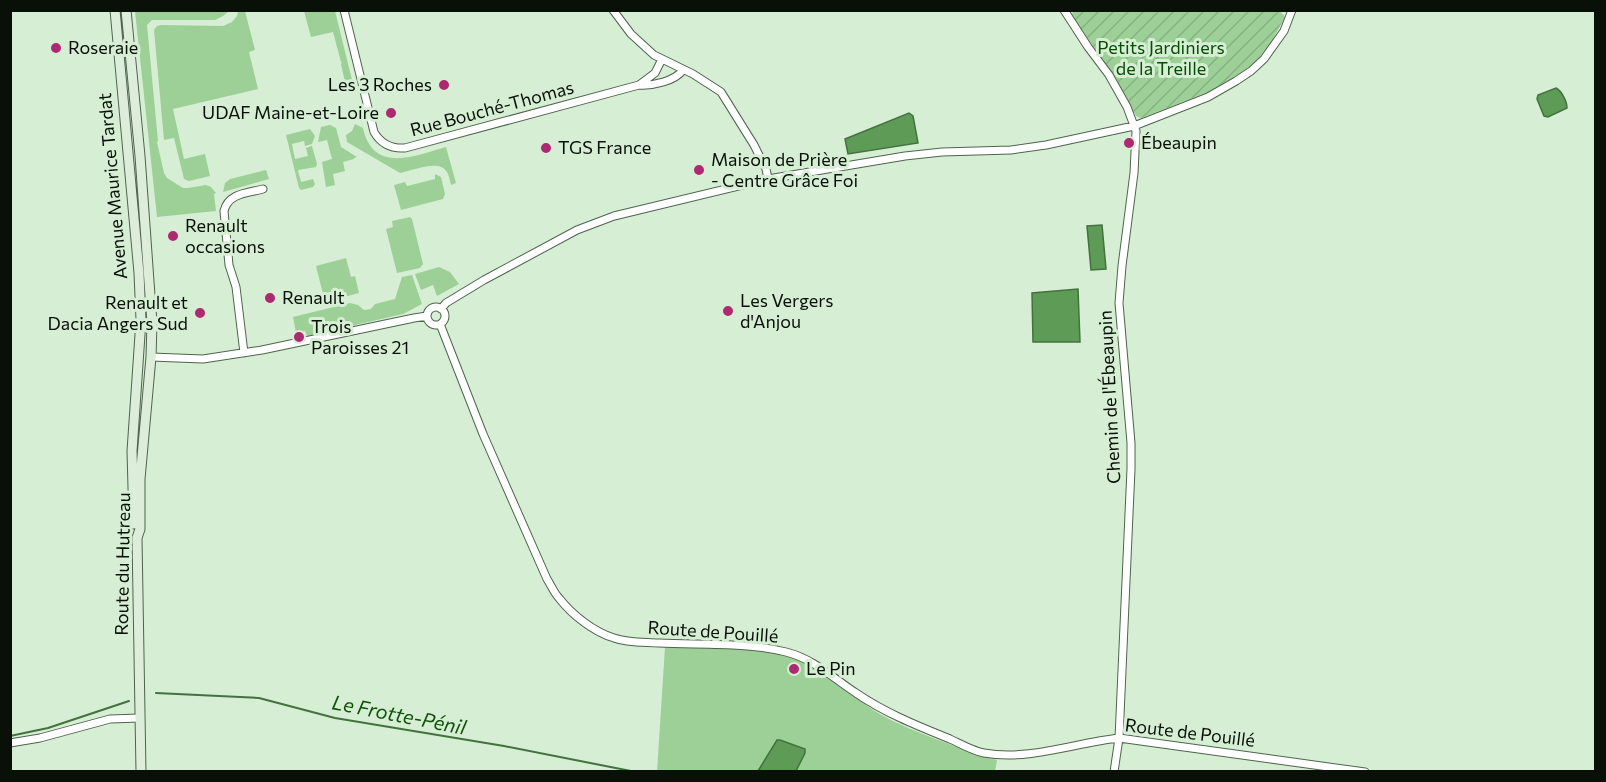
<svg xmlns="http://www.w3.org/2000/svg" width="1606" height="782" viewBox="0 0 1606 782" font-family="Commissioner,sans-serif">
<defs>
<pattern id="garden-furrows" width="10" height="10" patternUnits="userSpaceOnUse" patternTransform="scale(1.5)"><rect width="10" height="10" fill="#9dd097"/><path d="M-1 1l2-2M0 10L10 0M9 11l2-2" fill="none" stroke="#86b281"/></pattern>
</defs>
<rect width="100%" height="100%" fill="#d6eed3"/>
<!-- grass -->
<path fill="#9dd097" d="M 135,11 L 229,11 L 223,16 L 215,20 L 152,20 L 147,25 L 158,141 L 157,142 L 164,173 L 167,178 L 183,188 L 188,188 L 206,185 L 211,187 L 216,193 L 214,194 L 216,211 L 157,217 Z
M 238,11 L 245,11 L 255,50 L 249,52 L 258,89 L 173,109 L 184,159 L 205,154 L 210,176 L 189,181 L 184,179 L 174,138 L 164,140 L 154,30 L 157,26 L 161,25 L 223,26 L 232,22 L 237,16 Z
M 304,11 L 335,11 L 353,84 L 345,82 L 341,64 L 342,62 L 341,62 L 333,32 L 311,37 Z
M 355,124 L 363,128 C 373,174 415,156 446,147 L 456,183 L 451,185 C 450,180 449,174 446,171 C 439,159 411,171 400,173 L 347,142 L 346,135 L 352,131 Z
M 330,125 L 336,128 L 341,147 L 357,157 L 354,158 L 354,159 L 343,162 L 345,171 L 333,174 L 335,185 L 326,187 L 322,162 L 332,159 L 327,140 L 318,142 L 321,127 Z
M 310,129 L 315,136 L 312,144 L 305,146 L 304,141 L 292,144 L 295,159 L 308,156 L 306,148 L 312,146 L 317,164 L 316,167 L 298,170 L 301,182 L 313,179 L 315,184 L 313,187 L 301,190 L 299,188 L 286,135 Z
M 266,170 L 269,179 L 223,192 L 225,183 L 230,179 Z
M 435,174 L 441,177 L 445,194 L 443,199 L 401,210 L 394,185 L 405,182 L 407,186 L 435,179 Z
M 410,217 L 412,219 L 423,264 L 420,268 L 397,273 L 386,229 L 393,227 L 392,221 Z
M 346,258 L 351,277 L 355,276 L 359,293 L 325,302 L 316,266 Z
M 439,267 L 450,272 L 459,284 L 437,296 L 433,285 L 421,290 L 415,274 Z
M 412,275 L 422,304 L 403,314 L 307,336 L 305,331 L 296,333 L 293,317 L 350,303 L 358,305 L 364,310 L 371,309 L 375,304 L 395,299 L 402,277 Z
M 665,647 C 707,649 757,646 797,659 C 823,668 853,698 878,713 C 897,724 920,733 941,741 C 960,748 978,755 997,760 L 995,772 L 657,772 Z"/>
<!-- garden -->
<path fill="url(#garden-furrows)" d="M 1076,10 L 1279,10 L 1285,17 L 1273,39 L 1257,61 L 1242,72 L 1208,92 L 1141,118 L 1136,116 L 1113,75 L 1071,14 Z"/>
<!-- water -->
<path fill="#5d9b57" stroke="#44713f" stroke-width="1.5" d="M 1556,88 C 1562,91 1567,102 1567,108 L 1548,117 L 1544,116 L 1537,99 L 1538,95 Z
M 909,113 L 913,116 L 918,143 L 848,154 L 845,139 Z
M 1102,225 L 1106,269 L 1091,270 L 1087,226 Z
M 1078,289 L 1080,342 L 1033,342 L 1032,293 Z
M 777,740 L 780,740 L 805,749 L 805,753 L 796,771 L 758,771 Z"/>
<g fill="none" stroke-linecap="round" stroke-linejoin="round">
<!-- stream -->
<path stroke="#44713f" stroke-width="2" d="M 156,693 L 259,698 L 335,718 L 504,746 L 636,772
M 10,736 L 48,728 L 129,701"/>
<!-- street casing -->
<g stroke="#4f634d" stroke-width="9">
<path id="street" d="M 344,10 L 374,132 C 381,144 391,149 405,148 L 639,85 C 653,86 675,81 683,70
M 613,10 L 631,34 L 654,55 L 693,74 L 721,92 L 754,145 L 766,169 L 768,179
M 1064,10 L 1088,47 L 1109,75 L 1127,107 L 1136,131 L 1134,173 L 1122,266 L 1119,303 L 1131,443 L 1131,469 L 1119,738 L 1114,772
M 639,85 L 655,73 L 662,59
M427 316a9 9 0 1 1 18 0a9 9 0 1 1-18 0Z
M 441,309 L 446,303 L 484,280 L 577,230 L 614,216 L 768,179 L 905,156 L 942,152 L 1011,150 L 1046,145 L 1134,126 L 1208,97 L 1236,81 L 1251,71 L 1264,59 L 1284,31 L 1292,10
M 440,324 L 483,434 L 547,579 C 551,585 554,593 559,598 C 572,615 594,632 614,638 C 627,643 644,642 659,643 C 700,645 746,642 786,652 C 814,659 833,678 856,693 C 885,713 918,726 950,739 C 961,744 973,751 984,753 C 1029,761 1074,743 1119,738 L 1365,772
M 244,353 L 236,287 L 229,265 L 224,211 C 228,193 248,193 263,189
M 151,357 L 203,359 L 262,350 L 414,318 L 427,316
M 10,743 L 40,738 L 110,719 L 140,718"/>
</g>
<!-- secondary casing -->
<g stroke="#4f634d" stroke-width="11">
<path id="secondary" d="M 115,10 L 139,273 L 141,320 L 132,451 L 134,524
M 126,10 L 140,156 L 152,323 L 151,357 L 140,479 L 140,529 L 137,538 L 141,772"/>
</g>
<!-- street -->
<use href="#street" stroke="#fff" stroke-width="7"/>
<!-- secondary -->
<use href="#secondary" stroke="#dceeda" stroke-width="9"/>
</g>
<!-- markers -->
<g fill="#ae2971" stroke="#d6eed3" stroke-width="2">
<circle cx="56" cy="48" r="6"/>
<circle cx="444" cy="85" r="6"/>
<circle cx="391" cy="113" r="6"/>
<circle cx="1129" cy="143" r="6"/>
<circle cx="546" cy="148" r="6"/>
<circle cx="699" cy="170" r="6"/>
<circle cx="173" cy="236" r="6"/>
<circle cx="270" cy="298" r="6"/>
<circle cx="728" cy="311" r="6"/>
<circle cx="200" cy="313" r="6"/>
<circle cx="299" cy="337" r="6"/>
<circle cx="794" cy="669" r="6"/>
</g>
<g text-anchor="middle" stroke-width="6" stroke-linejoin="round" paint-order="stroke">
<!-- poi labels -->
<g font-size="18" fill="#081008" stroke="#d6eed3" text-anchor="start">
<text x="68" y="54">Roseraie</text>
<text x="432" y="91" text-anchor="end">Les 3 Roches</text>
<text x="379" y="119" text-anchor="end">UDAF Maine-et-Loire</text>
<text x="1141" y="149">Ébeaupin</text>
<text x="558" y="154">TGS France</text>
<text x="711" y="166">Maison de Prière<tspan x="711" dy="21">- Centre Grâce Foi</tspan></text>
<text x="185" y="232">Renault<tspan x="185" dy="21">occasions</tspan></text>
<text x="282" y="304">Renault</text>
<text x="740" y="307">Les Vergers<tspan x="740" dy="21">d'Anjou</tspan></text>
<text x="188" y="309" text-anchor="end">Renault et<tspan x="188" dy="21">Dacia Angers Sud</tspan></text>
<text x="311" y="333">Trois<tspan x="311" dy="21">Paroisses 21</tspan></text>
<text x="806" y="675">Le Pin</text>
</g>
<!-- park labels -->
<g font-size="18" fill="#084c05" stroke="#d6eed3">
<text x="1161" y="54">Petits Jardiniers<tspan x="1161" dy="21">de la Treille</tspan></text>
</g>
<!-- street labels -->
<g font-size="18" fill="#081008" stroke="#d6eed3">
<text transform="translate(492 109) rotate(-15)" y="6">Rue Bouché-Thomas</text>
<text transform="translate(113 186) rotate(-95)" y="6">Avenue Maurice Tardat</text>
<text transform="translate(1110 397) rotate(-93)" y="6">Chemin de l'Ébeaupin</text>
<text transform="translate(123 564) rotate(-89)" y="6">Route du Hutreau</text>
<text transform="translate(713 632) rotate(4)" y="6">Route de Pouillé</text>
<text transform="translate(1190 733) rotate(7)" y="6">Route de Pouillé</text>
</g>
<!-- water labels -->
<g font-size="20" font-style="italic" fill="#10510c" stroke="#d6eed3">
<text transform="translate(399 715) rotate(11)" y="7">Le Frotte-Pénil</text>
</g>
</g>
<!-- border -->
<rect width="1606" height="782" fill="none" stroke="#081008" stroke-width="24"/>
</svg>
